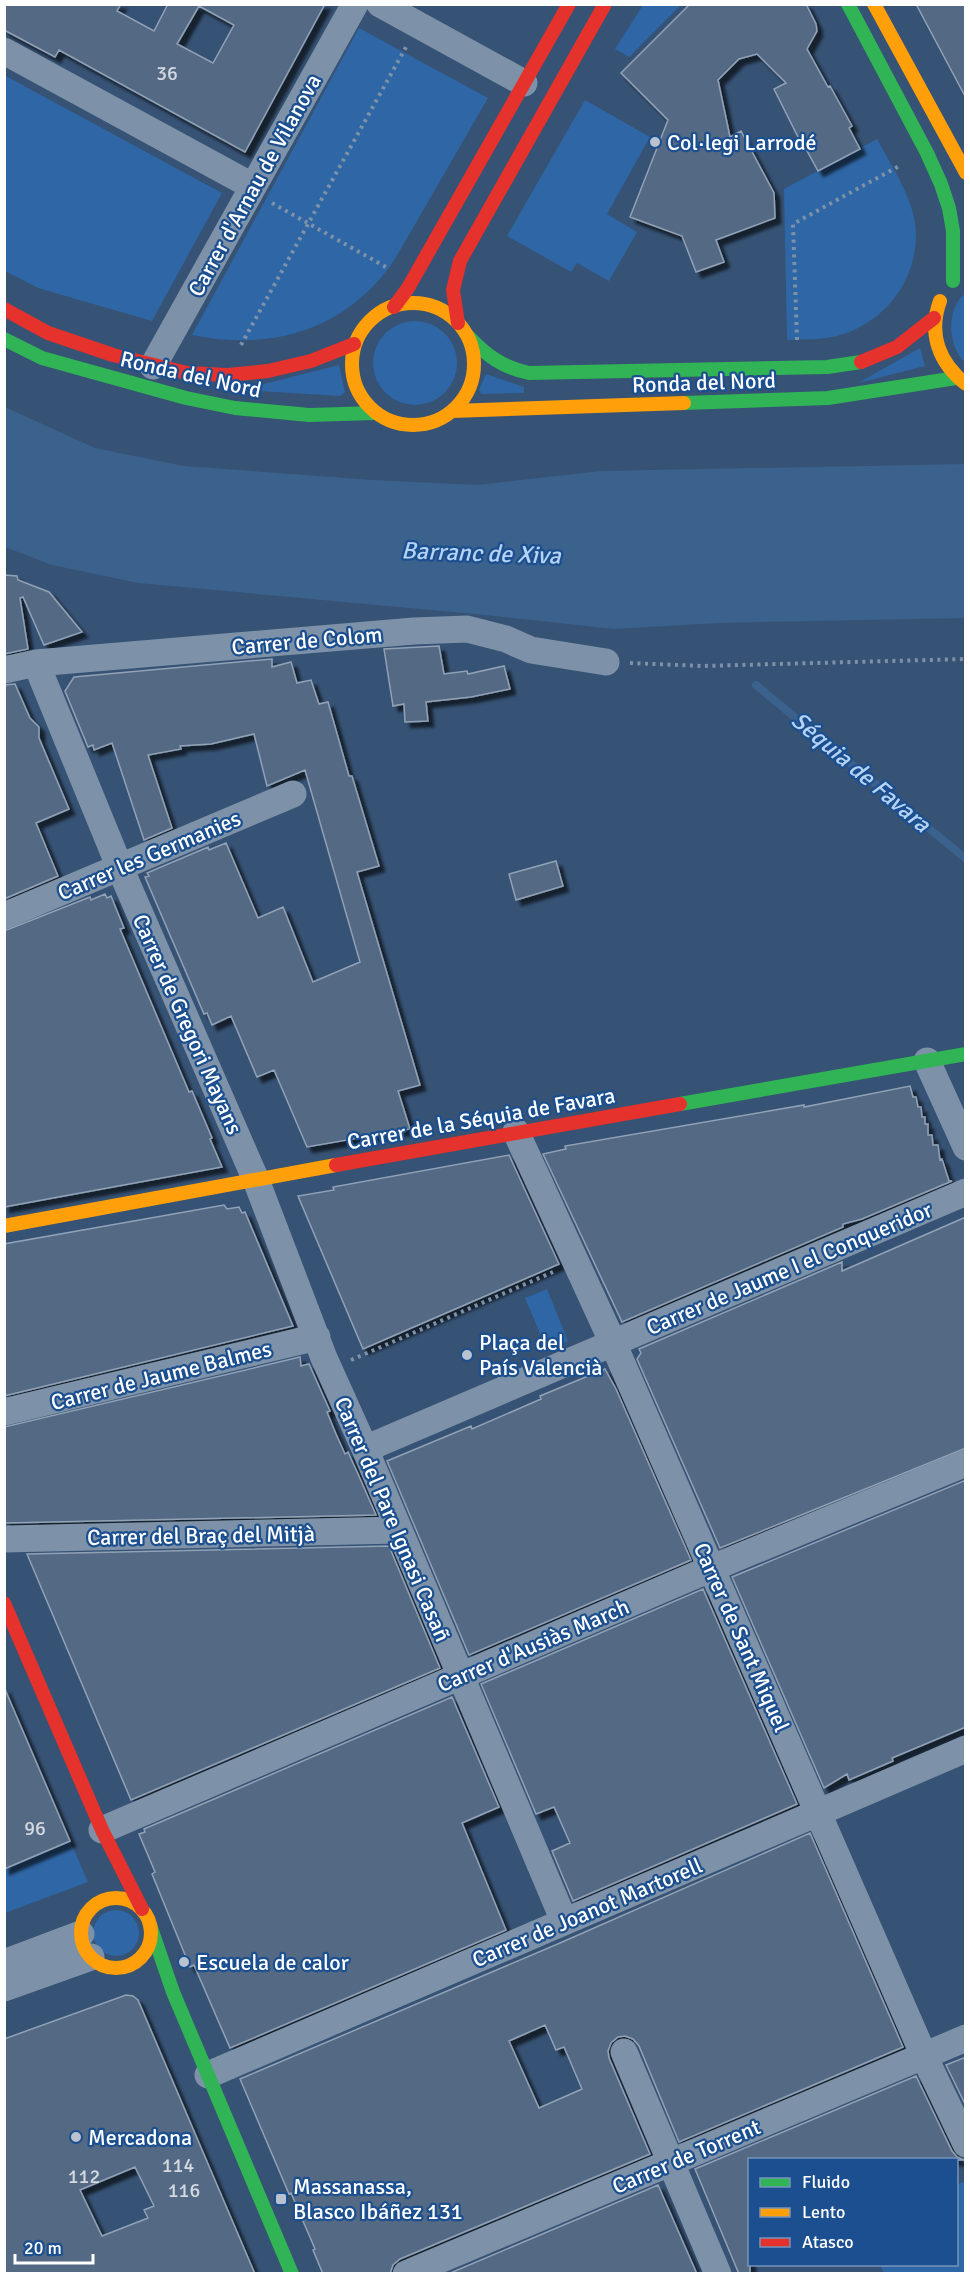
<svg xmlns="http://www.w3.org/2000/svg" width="970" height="2278" viewBox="0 0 970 2278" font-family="Signika,sans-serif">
<defs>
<filter id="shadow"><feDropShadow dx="5.5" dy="5.5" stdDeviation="1.5" flood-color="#0009"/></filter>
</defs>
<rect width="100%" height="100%" fill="#365274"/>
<!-- green -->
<path fill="#2f66a5" d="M 643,5 L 681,5 L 629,57 L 615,49 Z
M 359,28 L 488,98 L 395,259 C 348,329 273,352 192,335 Z
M 4,75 L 222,193 L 152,321 L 38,288 L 5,271 Z
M 585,100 L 650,137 L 607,214 L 637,232 L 609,281 L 577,263 L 571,272 L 507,236 Z
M 877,139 C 891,165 910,193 915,222 C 922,275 887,323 837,336 C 821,340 803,339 787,340 L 784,189 Z
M 965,293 L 965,363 C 947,345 946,310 965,293 Z
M373 363a42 42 0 1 1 84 0a42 42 0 1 1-84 0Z
M 920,348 L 925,366 L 858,383 Z
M 339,365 L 345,392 L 340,396 L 259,391 L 252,387 Z
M 486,374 L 524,387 L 524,393 L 481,394 L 479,390 Z
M 547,1289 L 568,1341 L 547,1350 L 525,1298 Z
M 70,1841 L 88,1882 L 5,1913 L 5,1869 Z
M93 1933a23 23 0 1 1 46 0a23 23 0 1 1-46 0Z
M 965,2181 L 965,2273 L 884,2273 L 880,2265 L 956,2264 L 957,2185 Z"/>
<!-- water -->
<path fill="#3b618d" d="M 5,407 L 95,448 L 184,466 L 373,480 L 478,485 L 601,471 L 965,464 L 965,618 L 718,623 L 614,629 L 475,614 L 138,583 L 52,565 L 5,547 Z"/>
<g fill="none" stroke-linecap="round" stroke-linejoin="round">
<!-- stream -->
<path stroke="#3b618d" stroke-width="8" d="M 756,685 L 966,859"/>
</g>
<!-- building -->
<path fill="#526984" stroke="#92a2b6" stroke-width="1.5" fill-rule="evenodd" filter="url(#shadow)" d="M 4,4 L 121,4 L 117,11 L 154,31 L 168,4 L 325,4 L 245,152 L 59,50 L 55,57 L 4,30 ZM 199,6 L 234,25 L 213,63 L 177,44 Z
M 690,4 L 806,4 L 816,24 L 817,31 L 807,49 L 828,87 L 830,86 L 852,126 L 849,128 L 860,149 L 818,171 L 801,140 L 800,141 L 774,89 L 786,83 L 757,54 L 739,59 L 718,80 L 730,137 L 741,131 L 774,193 L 775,218 L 716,240 L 724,262 L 696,272 L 682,236 L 630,217 L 668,120 L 621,73 Z
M 916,4 L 966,4 L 966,98 Z
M 4,575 L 17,576 L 18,580 L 49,592 L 82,632 L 44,645 L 23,597 L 20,598 L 28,649 L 4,654 Z
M 439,646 L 444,674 L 467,671 L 468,674 L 504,666 L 510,689 L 471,697 L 426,702 L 428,721 L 405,722 L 404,704 L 393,706 L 384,649 Z
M 272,659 L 272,667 L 291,662 L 297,683 L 311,680 L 319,704 L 328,702 L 349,776 L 352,776 L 379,866 L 357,872 L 420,1085 L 398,1091 L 410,1129 L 307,1147 L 274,1070 L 257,1077 L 231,1016 L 212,1025 L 207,1013 L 204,1014 L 145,877 L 149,876 L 147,873 L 154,870 L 208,847 L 209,850 L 226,843 L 258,918 L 283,907 L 313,982 L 360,962 L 305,770 L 267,786 L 254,734 L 211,744 L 180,746 L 181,749 L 148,755 L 172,828 L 144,840 L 112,743 L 94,750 L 93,745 L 88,747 L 65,691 L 74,677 Z
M 15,684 L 30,718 L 39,727 L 39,738 L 69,809 L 36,823 L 58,876 L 4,899 L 4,685 Z
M 556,861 L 563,886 L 516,900 L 509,874 Z
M 105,894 L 107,898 L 111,896 L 124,928 L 120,929 L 189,1092 L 192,1091 L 212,1138 L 210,1139 L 222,1167 L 4,1207 L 4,931 L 90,897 L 91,900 Z
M 910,1086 L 913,1097 L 916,1097 L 918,1107 L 921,1107 L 922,1117 L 925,1117 L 925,1124 L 928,1124 L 928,1135 L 932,1135 L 933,1145 L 938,1145 L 940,1160 L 942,1159 L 949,1181 L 952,1181 L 862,1219 L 843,1224 L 843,1227 L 622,1322 L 543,1154 L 566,1149 L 565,1146 L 804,1105 L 804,1107 Z
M 509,1155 L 559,1264 L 363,1349 L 298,1196 L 334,1190 L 333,1187 Z
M 224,1205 L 227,1209 L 239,1207 L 242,1213 L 245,1212 L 293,1326 L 4,1396 L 4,1244 Z
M 966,1217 L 966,1448 L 720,1548 L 637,1359 L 641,1353 L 639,1349 L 842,1262 L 842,1271 Z
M 300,1357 L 301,1366 L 309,1364 L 330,1411 L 327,1412 L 336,1434 L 345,1454 L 348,1452 L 358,1474 L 376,1515 L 6,1523 L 4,1519 L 4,1427 Z
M 605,1369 L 616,1389 L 691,1560 L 469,1655 L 387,1461 L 471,1426 L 472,1429 L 541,1399 L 540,1396 Z
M 966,1480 L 966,1727 L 892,1758 L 893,1761 L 849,1780 L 847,1774 L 824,1788 L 732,1577 Z
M 389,1546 L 440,1668 L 131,1800 L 27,1554 Z
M 703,1589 L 797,1804 L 573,1901 L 552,1851 L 570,1843 L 554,1807 L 536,1814 L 481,1684 Z
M 4,1687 L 70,1841 L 4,1869 Z
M 452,1697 L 499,1807 L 462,1823 L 506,1930 L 230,2048 L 194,1965 L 190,1967 L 152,1874 L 155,1872 L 139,1834 L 145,1832 L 144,1829 Z
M 810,1833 L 903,2047 L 679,2142 L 639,2046 L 633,2039 L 625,2036 L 618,2037 L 611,2043 L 608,2051 L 609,2058 L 650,2154 L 400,2259 L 393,2265 L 390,2274 L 323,2274 L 313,2250 L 315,2249 L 291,2193 L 289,2194 L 240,2079 L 560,1943 ZM 545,2025 L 556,2050 L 564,2047 L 582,2089 L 539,2108 L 509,2041 Z
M 126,1995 L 133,1996 L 138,2000 L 255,2274 L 4,2274 L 4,2039 ZM 135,2167 L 154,2206 L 144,2210 L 148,2218 L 102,2236 L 80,2190 Z
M 966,2057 L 966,2106 L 946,2065 Z
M 916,2076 L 952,2151 L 957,2157 L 964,2160 L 750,2160 L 750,2274 L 739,2274 L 695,2169 Z
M 658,2185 L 697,2274 L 448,2274 Z"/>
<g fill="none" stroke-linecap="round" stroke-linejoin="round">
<!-- path -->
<path stroke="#7d92a8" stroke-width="4" stroke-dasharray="3 4.5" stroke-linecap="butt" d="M 272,203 L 386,267
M 797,340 L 793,224 L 901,165
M 241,345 L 406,47
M 630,663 L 702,666 L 966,659
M 351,1360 L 553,1272"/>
<!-- street -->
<path stroke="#7d92a8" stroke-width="27" d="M 380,4 L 524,83
M 4,51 L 252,186
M 153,366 L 355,4
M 36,663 L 120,868 L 256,1180 L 324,1358 L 365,1449 L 564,1921
M 4,670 L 36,663 L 414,631 L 467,629 L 506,639 L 531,650 L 606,662
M 4,916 L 293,794
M 927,1061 L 966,1147
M 516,1132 L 613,1343 L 924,2056 L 966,2144
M 4,1412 L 317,1337
M 365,1449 L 966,1192
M 4,1539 L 398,1530
M 102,1830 L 712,1568 L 966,1463
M 4,1963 L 81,1934
M 4,1988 L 91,1957
M 624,2052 L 718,2274
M 208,2075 L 966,1749
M 406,2274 L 966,2038"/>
<!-- fast -->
<path stroke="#30b455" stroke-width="14" d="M 848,4 L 927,153 L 941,184 L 949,208 L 953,231 L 953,281
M 468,336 C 487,356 502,367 529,373 L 827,367 L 861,362
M 4,339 L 42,358 L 186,398 L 235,408 L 309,415 L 375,413
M 684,403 L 828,398 L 956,378
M 680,1104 L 966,1054
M 150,1925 L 173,1992 L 292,2274"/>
<!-- slow -->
<path stroke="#ff9f0a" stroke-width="14" d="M 874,4 L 966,173
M 940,301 C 928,334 939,363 966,384
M352 364a61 61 0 1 1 122 0a61 61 0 1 1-122 0Z
M 452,411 L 684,403
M 4,1226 L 336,1165
M81 1933a35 35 0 1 1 70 0a35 35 0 1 1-70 0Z"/>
<!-- jam -->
<path stroke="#e5322d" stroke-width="14" d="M 394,307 L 408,288 L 569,4
M 4,309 L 48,333 L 113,355 L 187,373 L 228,375 L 268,371 L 311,361 L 354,344
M 458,323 L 453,290 L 460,261 L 605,4
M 861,362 L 897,347 L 934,318
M 336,1165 L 680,1104
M 4,1603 L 102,1830 L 142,1909"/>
</g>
<!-- markers -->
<g fill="#b9c2ce" stroke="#1b4f8f" stroke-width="2">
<circle cx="655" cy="142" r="6"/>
<circle cx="467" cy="1355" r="6"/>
<circle cx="184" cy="1962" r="6"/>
<circle cx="76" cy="2137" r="6"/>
<rect x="275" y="2193" width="12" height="12" rx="3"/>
</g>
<g text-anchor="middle" stroke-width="4.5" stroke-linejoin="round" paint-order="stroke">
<!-- number labels -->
<g font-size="20" fill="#d4dae0">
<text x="167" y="80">36</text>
<text x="35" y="1835">96</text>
<text x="178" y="2172">114</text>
<text x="84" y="2183">112</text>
<text x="184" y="2197">116</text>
</g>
<!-- poi labels -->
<g font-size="22" fill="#fff" stroke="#1b4f8f" text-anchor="start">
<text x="667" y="150">Col·legi Larrodé</text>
<text x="479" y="1350">Plaça del<tspan x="479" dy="25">País Valencià</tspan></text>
<text x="196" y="1970">Escuela de calor</text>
<text x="88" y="2145">Mercadona</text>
<text x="293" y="2194">Massanassa,<tspan x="293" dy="25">Blasco Ibáñez 131</tspan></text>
</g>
<!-- street labels -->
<g font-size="22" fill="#fff" stroke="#1b4f8f">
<text transform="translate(254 185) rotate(-61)" y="8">Carrer d'Arnau de Vilanova</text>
<text transform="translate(191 374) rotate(13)" y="8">Ronda del Nord</text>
<text transform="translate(704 382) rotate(-2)" y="8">Ronda del Nord</text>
<text transform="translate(307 640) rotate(-5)" y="8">Carrer de Colom</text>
<text transform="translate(149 855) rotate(-23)" y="8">Carrer les Germanies</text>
<text transform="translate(188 1024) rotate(66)" y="8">Carrer de Gregori Mayans</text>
<text transform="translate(481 1118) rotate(-10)" y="8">Carrer de la Séquia de Favara</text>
<text transform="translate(789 1268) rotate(-23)" y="8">Carrer de Jaume I el Conqueridor</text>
<text transform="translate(161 1375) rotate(-14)" y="8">Carrer de Jaume Balmes</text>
<text transform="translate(393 1519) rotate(67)" y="8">Carrer del Pare Ignasi Casañ</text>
<text transform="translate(201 1535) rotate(-1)" y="8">Carrer del Braç del Mitjà</text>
<text transform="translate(742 1637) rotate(66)" y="8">Carrer de Sant Miquel</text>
<text transform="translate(533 1645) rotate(-23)" y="8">Carrer d'Ausiàs March</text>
<text transform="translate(587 1912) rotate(-23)" y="8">Carrer de Joanot Martorell</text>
<text transform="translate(686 2156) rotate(-23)" y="8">Carrer de Torrent</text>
</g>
<!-- water labels -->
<g font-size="24" font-style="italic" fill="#b5d3f5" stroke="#1b4f8f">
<text transform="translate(481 553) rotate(2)" y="8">Barranc de Xiva</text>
<text transform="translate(861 772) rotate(40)" y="8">Séquia de Favara</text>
</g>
</g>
<!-- border -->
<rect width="970" height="2278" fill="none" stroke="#ffffff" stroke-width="12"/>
<!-- legend -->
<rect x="748" y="2158" width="210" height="108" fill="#1b4f8f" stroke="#7695bc" stroke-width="1.5"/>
<rect x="760" y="2178" width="30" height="9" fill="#30b455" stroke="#7695bc" stroke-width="1.5"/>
<text x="802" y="2188" font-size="18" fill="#ffffff">Fluido</text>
<rect x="760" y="2208" width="30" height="9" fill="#ff9f0a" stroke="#7695bc" stroke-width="1.5"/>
<text x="802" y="2218" font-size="18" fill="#ffffff">Lento</text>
<rect x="760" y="2238" width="30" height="9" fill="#e5322d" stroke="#7695bc" stroke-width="1.5"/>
<text x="802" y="2248" font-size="18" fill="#ffffff">Atasco</text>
<!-- scale -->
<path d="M15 2254v9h78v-9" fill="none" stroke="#ffffff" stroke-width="3"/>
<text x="24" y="2254" font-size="18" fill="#ffffff" stroke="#1b4f8f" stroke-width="4.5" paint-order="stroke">20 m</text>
</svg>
